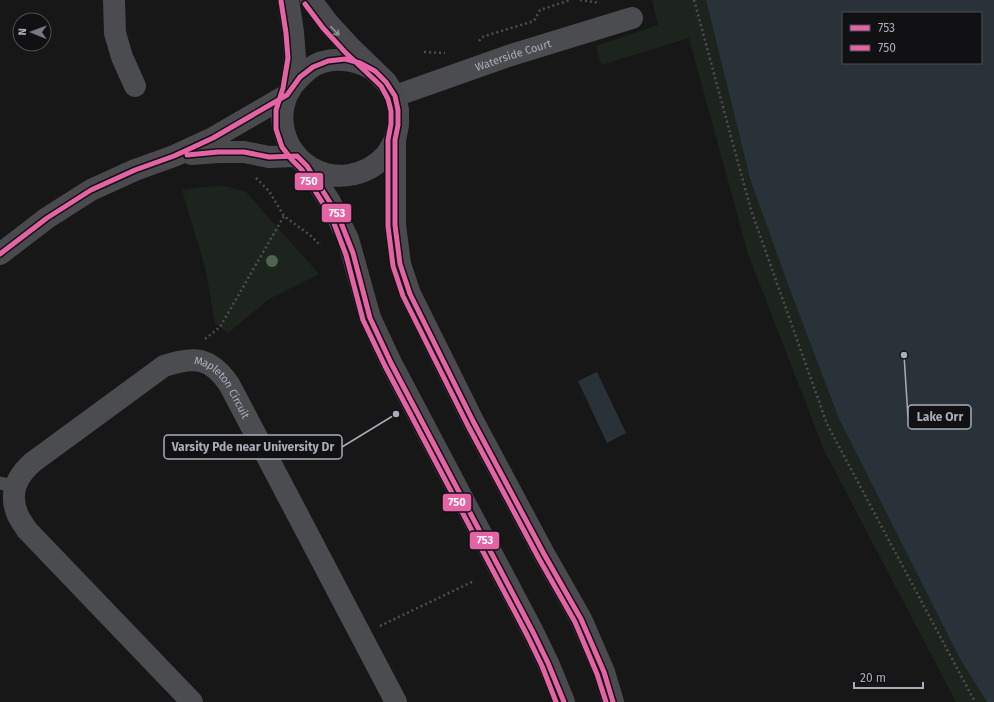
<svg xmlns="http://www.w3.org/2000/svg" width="994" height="702" viewBox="0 0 994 702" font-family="'Fira Sans',sans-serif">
<rect width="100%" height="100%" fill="#171717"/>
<!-- green -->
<path fill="#1d241e" d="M 652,0 L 706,0 L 750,179 L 790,290 L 839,419 L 960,659 L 987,702 L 956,702 L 824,450 L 748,254 L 689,38 L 601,65 L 596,46 L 658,25 Z
M 225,186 L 246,192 L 319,274 L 269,299 L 228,333 L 215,324 L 206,271 L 182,190 L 203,187 Z"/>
<!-- water -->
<path fill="#2a3239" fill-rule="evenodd" d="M 706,0 L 994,0 L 994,702 L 987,702 L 960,659 L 839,419 L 790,290 L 750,179 ZM 843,13 L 981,13 L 981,63 L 843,63 Z
M 597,372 L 626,433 L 607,443 L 578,381 Z"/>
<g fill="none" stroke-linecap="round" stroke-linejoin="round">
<!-- path -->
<path stroke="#4d4e52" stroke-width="2.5" stroke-dasharray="2 3" stroke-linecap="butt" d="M 580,0 L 600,3
M 694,0 L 751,210 L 827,424 L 975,702
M 479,41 L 482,37 L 534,21 L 540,10 L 570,0
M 424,52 L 445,53
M 256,178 L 269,191 L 284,216 L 311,236 L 321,246
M 205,339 L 220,327 L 284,216
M 380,626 L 474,581"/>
<!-- lane -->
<path stroke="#4b4c50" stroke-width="13" d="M 0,483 L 15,486"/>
<!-- street -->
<g stroke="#4b4c50" stroke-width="22">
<path d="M 114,0 L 115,33 L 122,57 L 135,86"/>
<path id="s1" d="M 395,96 L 508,56 L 632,18"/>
<path id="s2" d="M 192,702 L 27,530 C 24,525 19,519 17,513 C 9,492 17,476 33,462 L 164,366 C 195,356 210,357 229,384 L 396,702"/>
</g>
<!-- secondary -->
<path stroke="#4a4a4e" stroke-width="22" d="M 288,0 L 293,32 L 295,58 L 290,90
M 311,0 L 328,23 L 350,47 L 386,82 L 395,96 L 398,110 L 398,125 L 395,140 L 395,225 L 400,264 L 410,294 L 473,421 L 544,554 L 581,619 L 604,672 L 613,702
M 370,68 C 351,58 327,56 309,69 C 301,76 294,82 289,91 C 267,134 303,182 349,175 C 363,173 376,166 386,155 C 389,151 392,145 395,140
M 191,154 L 218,152 L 244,152 L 269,157 L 297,156
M 307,166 L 330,202 L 348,239 L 370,318 L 391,363 L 533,632 L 548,663 L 564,702
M 0,254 L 47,218 L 91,190 L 135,170 L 174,156 L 213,138 L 287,95"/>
<!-- bus-1 casing -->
<g stroke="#111113" stroke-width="8">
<path id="bus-1" d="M 187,155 L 218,152 L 244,152 L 269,157 L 297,156 L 307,166 L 338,215 L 353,253 L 370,318 L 391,363 L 533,632 L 548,663 L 564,702
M 0,254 L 47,218 L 91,190 L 135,170 L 174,156 L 213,138 L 287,95 L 300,77 L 313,67 L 328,61 L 345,59 L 360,63 L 375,71 L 386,82 L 395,96 L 398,110 L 398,125 L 395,140 L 395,225 L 400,264 L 410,294 L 473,421 L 544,554 L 581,619 L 604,672 L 613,702"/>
</g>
<!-- bus-2 casing -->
<g stroke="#111113" stroke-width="8">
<path id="bus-2" d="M 281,1 L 286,33 L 288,58 L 283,88 L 276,110 L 276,129 L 282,147 L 292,160 L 302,170 L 332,218 L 346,255 L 363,320 L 385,366 L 527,635 L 542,666 L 556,702
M 305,4 L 323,28 L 345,52 L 381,86 L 388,99 L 391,111 L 391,124 L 388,140 L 388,226 L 393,266 L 403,296 L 467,424 L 538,557 L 575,622 L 597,674 L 606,702"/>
</g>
<!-- bus-1 -->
<use href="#bus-1" stroke="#e463a4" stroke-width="5"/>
<!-- bus-2 -->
<use href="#bus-2" stroke="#e463a4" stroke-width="5"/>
</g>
<!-- trees -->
<circle fill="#506451" cx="272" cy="261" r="6"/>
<!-- one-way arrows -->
<defs><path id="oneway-shaft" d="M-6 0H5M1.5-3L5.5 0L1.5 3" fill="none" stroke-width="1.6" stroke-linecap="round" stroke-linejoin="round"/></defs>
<use stroke="#8c8f98" href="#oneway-shaft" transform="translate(335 31) rotate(47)"/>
<g text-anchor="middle" stroke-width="3" stroke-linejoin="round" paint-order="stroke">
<!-- street labels -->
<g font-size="11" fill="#a8adb8" stroke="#111113">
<text dy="4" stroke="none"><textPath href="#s1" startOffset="125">Waterside Court</textPath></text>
<text dy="4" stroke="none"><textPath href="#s2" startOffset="550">Mapleton Circuit</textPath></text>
</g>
</g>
<!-- callouts -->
<path fill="none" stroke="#a8adb8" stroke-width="1.5" d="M904 355L908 417M396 414L342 447"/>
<g fill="#a8adb8" stroke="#111113" stroke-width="1.5">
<circle cx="904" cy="355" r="4"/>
<circle cx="396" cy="414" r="4"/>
</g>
<g fill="#111113" stroke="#a8adb8" stroke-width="1.5">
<rect x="908" y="405" width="63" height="24" rx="4"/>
<rect x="164" y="435" width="178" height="24" rx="4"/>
</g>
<g font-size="12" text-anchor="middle" font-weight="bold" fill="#a8adb8">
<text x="940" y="421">Lake Orr</text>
<text x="253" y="451">Varsity Pde near University Dr</text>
</g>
<g stroke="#111113" stroke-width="1.5">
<rect x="294" y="172" width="30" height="19" rx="4" fill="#e463a4"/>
<rect x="321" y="203" width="31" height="20" rx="4" fill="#e463a4"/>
<rect x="442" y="493" width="30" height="19" rx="4" fill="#e463a4"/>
<rect x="469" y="531" width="31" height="19" rx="4" fill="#e463a4"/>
</g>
<g font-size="11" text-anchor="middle" font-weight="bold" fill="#fff">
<text x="309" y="185">750</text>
<text x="337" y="217">753</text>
<text x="457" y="506">750</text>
<text x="485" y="544">753</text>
</g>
<!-- legend -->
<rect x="842" y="12" width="140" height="52" fill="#111113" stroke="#4d4f55"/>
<rect x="850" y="25" width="20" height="6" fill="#e463a4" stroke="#4d4f55"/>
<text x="878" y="32" font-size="12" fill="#a8adb8">753</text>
<rect x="850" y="45" width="20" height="6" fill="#e463a4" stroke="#4d4f55"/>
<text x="878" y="52" font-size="12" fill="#a8adb8">750</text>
<!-- north arrow -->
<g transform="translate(32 32) rotate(271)"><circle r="19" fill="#111113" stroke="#4d4f55"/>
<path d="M0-3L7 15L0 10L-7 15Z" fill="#757880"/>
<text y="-6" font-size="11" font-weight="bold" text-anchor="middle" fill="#a8adb8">N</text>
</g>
<!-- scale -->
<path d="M854 682v6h69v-6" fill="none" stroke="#a8adb8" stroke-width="2"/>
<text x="860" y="682" font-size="12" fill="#a8adb8" stroke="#111113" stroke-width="3" paint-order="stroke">20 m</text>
</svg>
